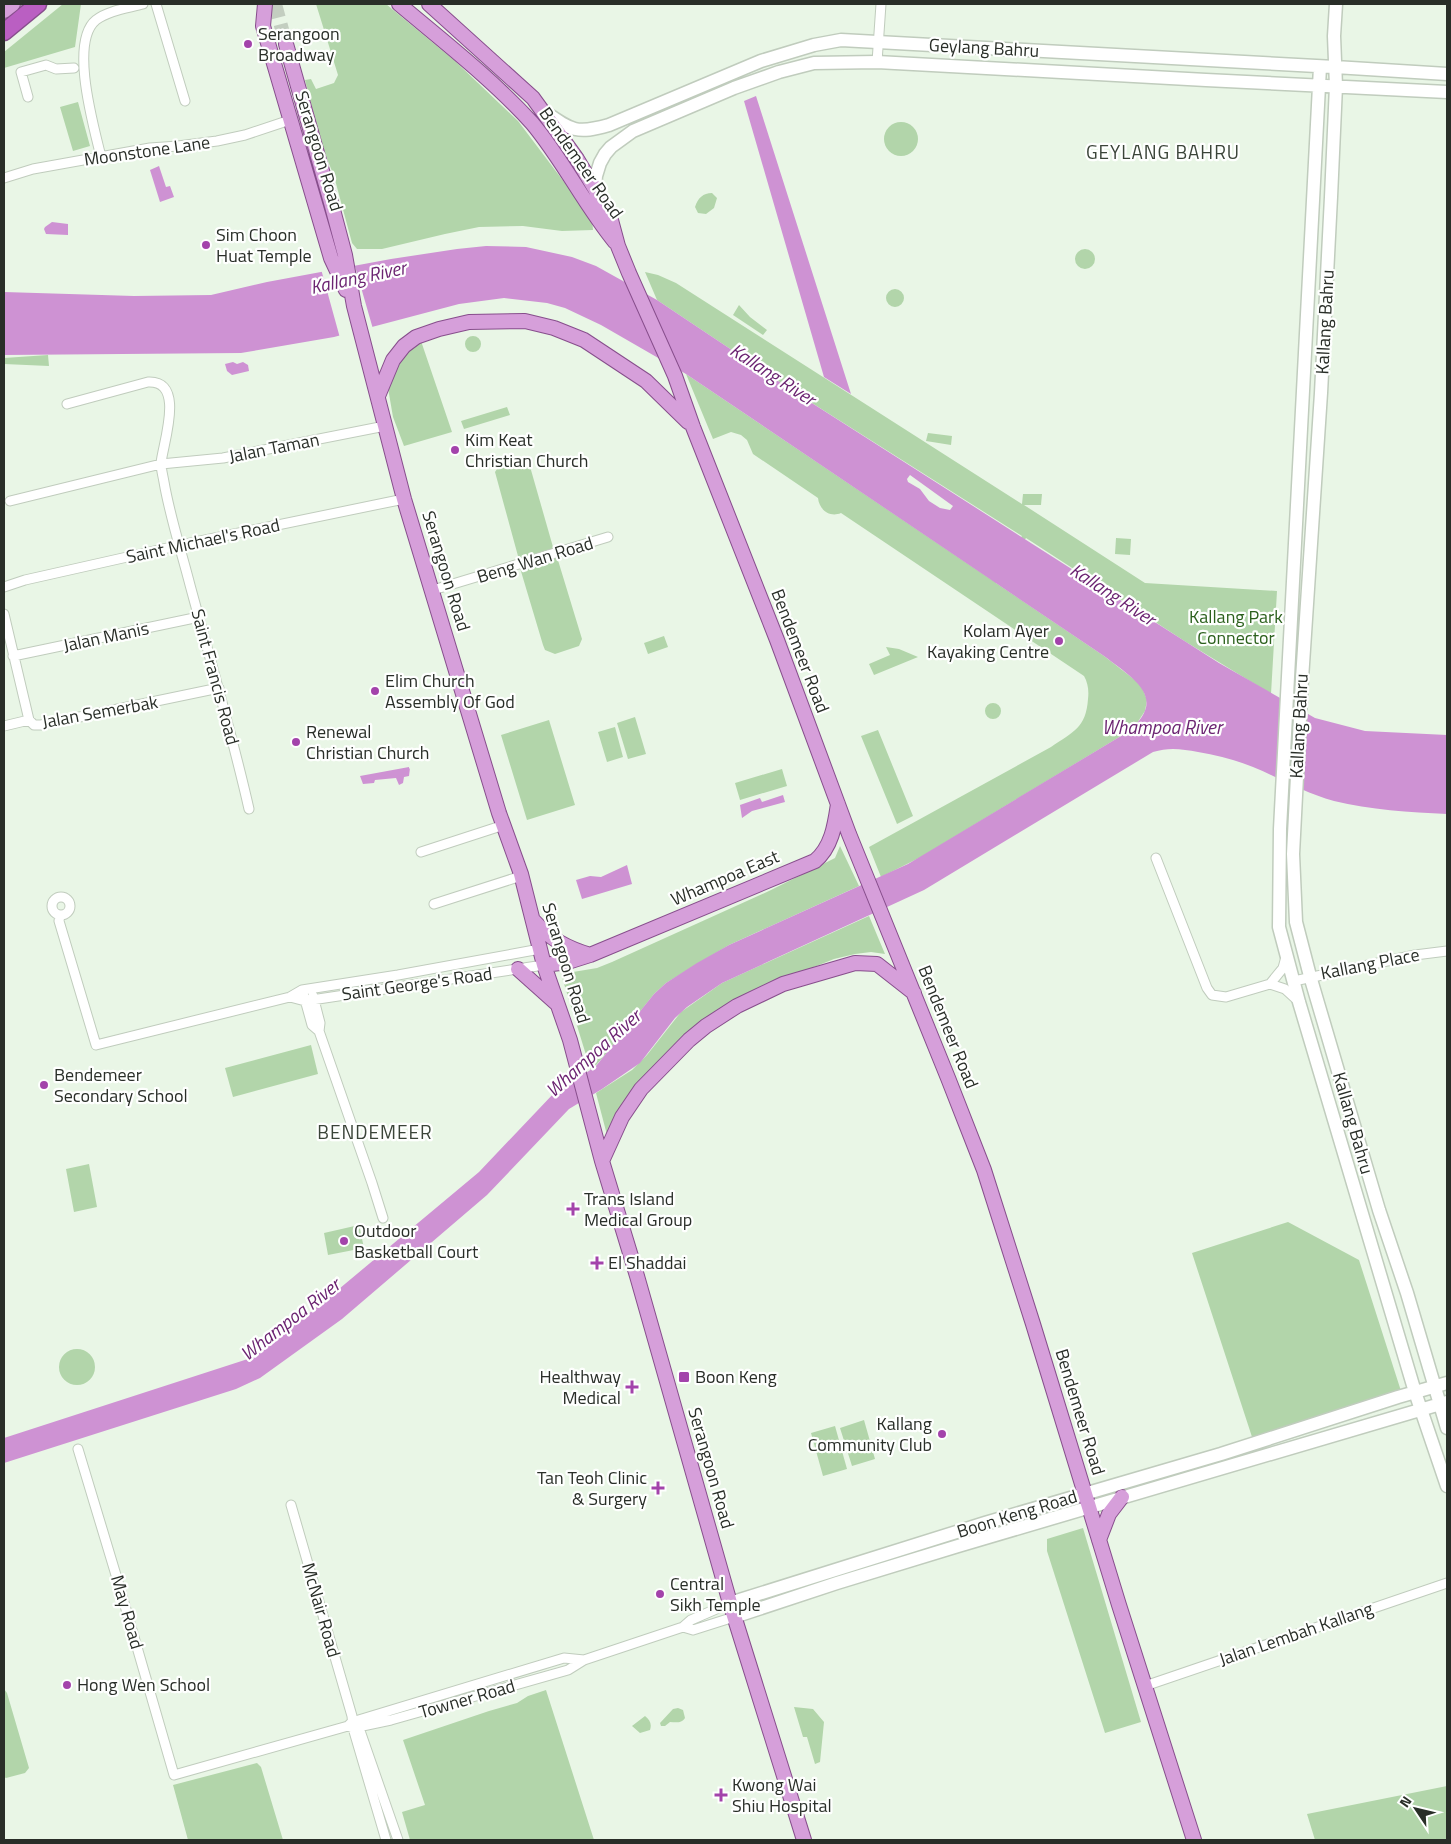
<svg xmlns="http://www.w3.org/2000/svg" width="1451" height="1844" viewBox="0 0 1451 1844" font-family="'Titillium Web',sans-serif">
<rect width="100%" height="100%" fill="#e9f6e6"/>
<!-- green -->
<path fill="#b2d5aa" d="M 63,4 L 81,4 L 75,47 L 4,68 L 4,52 Z
M 316,4 L 386,4 L 455,61 L 518,121 L 592,219 L 593,230 L 562,231 L 523,226 L 479,227 L 445,234 L 382,249 L 357,249 L 352,243 L 334,176 L 321,144 L 305,80 L 311,79 L 316,89 L 334,83 L 338,75 Z
M 78,102 L 90,146 L 73,151 L 60,107 Z
M884 139a17 17 0 1 1 34 0a17 17 0 1 1-34 0Z
M 712,193 L 717,198 L 714,208 L 706,214 L 698,213 L 695,207 C 698,198 703,193 712,193 Z
M1075 259a10 10 0 1 1 20 0a10 10 0 1 1-20 0Z
M 645,272 L 658,275 L 676,283 L 1022,504 L 1023,494 L 1042,494 L 1041,505 L 1024,505 L 1145,583 L 1277,591 L 1271,694 L 1186,642 L 1026,538 L 996,583 L 1104,656 L 1135,680 L 1142,687 L 1147,700 L 1145,711 L 1135,726 L 1126,733 L 921,857 L 881,877 L 869,847 L 1051,747 C 1073,732 1086,728 1088,699 C 1089,691 1088,683 1084,676 L 841,513 C 829,518 819,509 818,498 L 753,454 L 747,440 L 741,435 L 731,432 L 713,439 L 686,374 L 992,580 L 1022,536 L 793,391 L 657,300 Z
M886 298a9 9 0 1 1 18 0a9 9 0 1 1-18 0Z
M 739,305 L 750,317 L 767,330 L 763,335 L 733,315 Z
M465 344a8 8 0 1 1 16 0a8 8 0 1 1-16 0Z
M 421,341 L 452,432 L 404,446 L 393,417 L 388,388 L 399,355 Z
M 48,355 L 49,366 L 4,364 L 4,358 Z
M 507,407 L 510,415 L 464,429 L 461,421 Z
M 928,433 L 952,436 L 951,445 L 926,441 Z
M 523,458 L 529,463 L 553,547 L 550,553 L 524,560 L 518,556 L 495,472 L 499,466 Z
M 1116,538 L 1131,539 L 1130,555 L 1115,554 Z
M 557,557 L 582,639 L 579,646 L 555,654 L 545,650 L 543,645 L 520,568 Z
M 664,636 L 668,647 L 648,654 L 644,643 Z
M 886,647 L 899,649 L 918,657 L 874,675 L 869,664 L 890,655 Z
M985 711a8 8 0 1 1 16 0a8 8 0 1 1-16 0Z
M 635,717 L 646,754 L 628,759 L 617,723 Z
M 549,720 L 575,805 L 527,820 L 501,735 Z
M 615,727 L 623,757 L 607,762 L 598,732 Z
M 878,730 L 913,816 L 897,824 L 861,736 Z
M 782,769 L 787,786 L 740,800 L 735,783 Z
M 840,846 L 859,886 L 729,945 L 666,983 L 654,994 L 611,1048 L 591,1071 L 561,974 L 597,968 L 612,962 L 769,891 L 835,858 Z
M 869,916 L 885,954 L 871,952 L 855,954 L 834,959 L 784,979 L 713,1017 L 607,1135 L 596,1093 L 632,1070 L 647,1055 L 681,1012 L 722,983 Z
M 311,1045 L 318,1074 L 233,1097 L 225,1068 Z
M 89,1164 L 97,1207 L 74,1212 L 66,1169 Z
M 1288,1222 L 1359,1260 L 1401,1391 L 1253,1440 L 1192,1253 Z
M 359,1225 L 364,1248 L 328,1255 L 324,1233 Z
M59 1367a18 18 0 1 1 36 0a18 18 0 1 1-36 0Z
M 864,1420 L 875,1459 L 852,1466 L 840,1428 Z
M 835,1426 L 847,1469 L 823,1476 L 811,1433 Z
M 1083,1528 L 1141,1722 L 1105,1733 L 1047,1551 L 1047,1539 Z
M 4,1689 L 7,1693 L 29,1768 L 25,1773 L 6,1778 L 4,1777 Z
M 546,1690 L 594,1840 L 410,1840 L 402,1812 L 425,1805 L 403,1740 L 489,1711 L 517,1703 L 528,1696 Z
M 794,1707 L 813,1709 L 824,1722 L 820,1762 L 815,1764 L 807,1737 L 803,1737 Z
M 678,1708 L 683,1710 L 685,1718 C 681,1724 675,1722 670,1722 L 665,1726 L 661,1726 L 660,1723 L 673,1709 Z
M 645,1716 C 650,1720 652,1724 650,1730 L 640,1733 L 632,1726 Z
M 257,1763 L 261,1767 L 283,1840 L 188,1840 L 173,1785 Z
M 1447,1786 L 1447,1840 L 1315,1840 L 1307,1814 Z"/>
<!-- water -->
<path fill="#ce92d3" d="M 756,96 L 851,394 L 824,377 L 744,101 Z
M 159,166 L 166,187 L 170,186 L 174,197 L 160,202 L 150,170 Z
M 52,222 L 68,224 L 68,235 L 46,234 L 44,229 L 45,227 Z
M 486,246 L 526,247 L 572,257 L 596,266 L 657,300 L 793,391 L 1219,663 L 1315,718 L 1365,731 L 1447,735 L 1447,814 C 1410,812 1370,810 1334,801 C 1305,793 1280,778 1253,767 C 1236,760 1217,755 1198,752 C 1182,749 1169,747 1153,752 L 924,890 L 722,983 L 687,1007 L 675,1018 L 640,1063 L 602,1089 L 569,1109 L 487,1195 L 342,1319 L 260,1378 L 236,1389 L 4,1463 L 4,1438 L 254,1357 L 327,1299 L 479,1172 L 555,1092 L 567,1086 L 596,1066 L 654,994 L 666,983 L 697,963 L 729,945 L 908,864 L 1126,733 C 1170,699 1134,679 1104,656 L 686,374 L 601,325 L 565,308 L 547,303 L 504,298 L 459,304 L 334,337 L 241,353 L 4,355 L 4,292 L 134,296 L 211,295 L 267,282 L 391,259 L 457,249 Z
M 233,362 L 237,364 L 243,362 L 248,365 L 249,371 L 232,375 L 227,371 L 225,364 Z
M 409,767 L 409,769 L 410,768 L 409,776 L 404,777 L 403,783 L 399,785 L 396,778 L 375,780 L 374,783 L 363,784 L 360,776 Z
M 783,795 L 785,802 L 752,811 L 742,818 L 740,805 L 760,798 L 762,802 Z
M 627,865 L 632,884 L 582,899 L 576,880 L 590,876 L 601,877 Z"/>
<!-- pier -->
<path fill="#e9f6e6" d="M 354,263 L 373,329 L 340,338 L 321,269 Z
M 910,475 L 953,506 L 950,510 L 940,508 L 929,501 L 920,489 L 908,482 L 907,479 Z"/>
<g fill="none" stroke-linecap="round" stroke-linejoin="round">
<!-- primary-tunnel -->
<path stroke="#c3cec0" stroke-width="14" stroke-dasharray="14 7" stroke-linecap="butt" d="M 275,4 L 286,44"/>
<!-- street casing -->
<g stroke="#c0ccbd" stroke-width="11">
<path id="street" d="M 156,4 L 185,101
M 877,62 L 881,4
M 28,97 L 21,72 L 46,65 L 56,69 L 74,68
M 101,157 C 94,127 69,42 96,20 C 109,10 129,8 143,4
M 4,178 L 33,169 L 150,148 L 178,146 L 217,141 L 245,135 L 290,120
M 67,404 L 148,382 C 186,380 163,443 161,463 C 161,469 163,476 164,482 C 170,517 181,550 190,585 C 210,659 232,734 249,809
M 10,501 L 161,464 L 223,458 L 385,426
M 4,587 L 25,580 L 185,544 L 404,499
M 433,590 L 608,537
M 4,614 L 29,720 L 34,725 L 41,725 L 219,688
M 13,656 L 199,617
M 4,726 L 29,720
M 421,852 L 504,825
M 1156,858 L 1207,988 L 1212,995 L 1226,997 L 1270,984 L 1283,968 L 1286,957
M52 906a9 9 0 1 1 18 0a9 9 0 1 1-18 0Z
M 434,904 L 515,878 L 521,874
M 60,915 L 59,921 L 96,1045 L 290,997 L 302,990 L 398,975 L 540,949
M 1294,981 L 1415,955 L 1447,951
M 1270,984 L 1285,989 L 1297,1000
M 304,996 L 312,1025 L 319,1031
M 313,996 L 320,1023 L 319,1031 L 372,1183 L 383,1218
M 290,997 L 305,1001 L 544,965
M 78,1449 L 119,1585 L 174,1775 L 348,1726 L 352,1722 L 564,1658 L 584,1660
M 291,1505 L 352,1716 L 353,1728 L 386,1840
M 683,1627 L 693,1630 L 734,1617
M 1145,1686 L 1447,1583
M 358,1725 L 398,1840
M 348,1726 L 353,1728 L 391,1720 L 568,1670 L 584,1660 L 683,1627 L 691,1620 L 730,1603"/>
</g>
<!-- secondary casing -->
<g stroke="#c0ccbd" stroke-width="15">
<path id="secondary" d="M 1336,4 L 1334,36 L 1336,86 L 1331,197 L 1321,393 L 1302,679 L 1293,854 L 1296,922 L 1310,976 L 1379,1210 L 1407,1293 L 1447,1428
M 1320,67 L 1280,829 L 1279,927 L 1299,1002 L 1415,1392 L 1447,1486
M 545,112 C 572,131 577,134 609,125 L 761,61 L 814,45 L 841,40 L 1335,67 L 1447,74
M 595,189 L 596,176 L 600,163 L 605,154 L 611,147 L 633,131 L 734,88 L 779,72 L 814,63 L 877,62 L 1206,80 L 1447,92
M 730,1603 L 985,1523 L 1221,1454 L 1398,1397 L 1447,1383
M 734,1617 L 837,1583 L 958,1546 L 1447,1402"/>
</g>
<!-- primary casing -->
<g stroke="#874e8c" stroke-width="16">
<path id="primary" d="M 265,4 L 263,26 L 331,258 L 346,290
M 399,4 C 444,42 492,79 532,123 C 563,160 584,204 615,242
M 429,4 L 533,98 L 577,159 L 595,189 L 611,220 L 618,246 L 629,273 L 675,376 L 693,427 L 777,640 L 849,834 L 948,1078 L 984,1170 L 1033,1324 L 1119,1605 L 1194,1840
M 4,11 L 13,4
M 286,44 L 332,206 L 345,255 L 354,306 L 404,499 L 499,813 L 521,874 L 544,965 L 570,1040 L 602,1161 L 637,1276 L 730,1603 L 804,1840
M 378,396 L 393,360 L 404,346 L 416,337 L 439,329 L 469,322 L 525,321 L 554,328 L 584,340 L 646,381 L 688,422
M 534,921 C 550,939 567,948 590,955
M 544,965 L 568,962 L 590,955 L 815,861 C 832,847 835,824 838,804
M 518,969 L 556,1003
M 602,1161 L 622,1117 L 641,1089 L 689,1040 L 706,1026 L 737,1006 L 783,984 L 855,963 L 877,964 L 914,993
M 1099,1540 L 1109,1514 L 1122,1497"/>
</g>
<!-- highway casing -->
<g stroke="#874e8c" stroke-width="19">
<path id="highway" d="M 4,32 L 38,4"/>
</g>
<!-- street -->
<use href="#street" stroke="#fff" stroke-width="9"/>
<!-- secondary -->
<use href="#secondary" stroke="#fff" stroke-width="12"/>
<!-- primary -->
<use href="#primary" stroke="#d69fda" stroke-width="14"/>
<!-- highway -->
<use href="#highway" stroke="#ba5fc2" stroke-width="16"/>
</g>
<!-- markers -->
<g fill="#a343ab" stroke="#fefffe" stroke-width="2">
<circle cx="248" cy="44" r="5"/>
<circle cx="206" cy="245" r="5"/>
<circle cx="455" cy="450" r="5"/>
<circle cx="1059" cy="641" r="5"/>
<circle cx="375" cy="691" r="5"/>
<circle cx="296" cy="742" r="5"/>
<circle cx="44" cy="1085" r="5"/>
<path d="M570.5 1201.5h5v5h5v5h-5v5h-5v-5h-5v-5h5z"/>
<circle cx="344" cy="1241" r="5"/>
<path d="M594.5 1255.5h5v5h5v5h-5v5h-5v-5h-5v-5h5z"/>
<rect x="678" y="1371" width="12" height="12" rx="2.5"/>
<path d="M629.5 1379.5h5v5h5v5h-5v5h-5v-5h-5v-5h5z"/>
<circle cx="942" cy="1434" r="5"/>
<path d="M655.5 1480.5h5v5h5v5h-5v5h-5v-5h-5v-5h5z"/>
<circle cx="660" cy="1594" r="5"/>
<circle cx="67" cy="1685" r="5"/>
<path d="M718.5 1787.5h5v5h5v5h-5v5h-5v-5h-5v-5h5z"/>
</g>
<g text-anchor="middle" stroke-width="4.5" stroke-linejoin="round" paint-order="stroke">
<!-- poi labels -->
<g font-size="18" fill="#292e28" stroke="#fefffe" text-anchor="start">
<text x="258" y="40">Serangoon<tspan x="258" dy="21">Broadway</tspan></text>
<text x="216" y="241">Sim Choon<tspan x="216" dy="21">Huat Temple</tspan></text>
<text x="465" y="446">Kim Keat<tspan x="465" dy="21">Christian Church</tspan></text>
<text x="1049" y="637" text-anchor="end">Kolam Ayer<tspan x="1049" dy="21">Kayaking Centre</tspan></text>
<text x="385" y="687">Elim Church<tspan x="385" dy="21">Assembly Of God</tspan></text>
<text x="306" y="738">Renewal<tspan x="306" dy="21">Christian Church</tspan></text>
<text x="54" y="1081">Bendemeer<tspan x="54" dy="21">Secondary School</tspan></text>
<text x="584" y="1205">Trans Island<tspan x="584" dy="21">Medical Group</tspan></text>
<text x="354" y="1237">Outdoor<tspan x="354" dy="21">Basketball Court</tspan></text>
<text x="608" y="1269">El Shaddai</text>
<text x="621" y="1383" text-anchor="end">Healthway<tspan x="621" dy="21">Medical</tspan></text>
<text x="695" y="1383">Boon Keng</text>
<text x="932" y="1430" text-anchor="end">Kallang<tspan x="932" dy="21">Community Club</tspan></text>
<text x="647" y="1484" text-anchor="end">Tan Teoh Clinic<tspan x="647" dy="21">&amp; Surgery</tspan></text>
<text x="670" y="1590">Central<tspan x="670" dy="21">Sikh Temple</tspan></text>
<text x="77" y="1691">Hong Wen School</text>
<text x="732" y="1791">Kwong Wai<tspan x="732" dy="21">Shiu Hospital</tspan></text>
</g>
<!-- street labels -->
<g font-size="18" fill="#292e28" stroke="#fefffe">
<text transform="translate(984 48) rotate(3)" y="6">Geylang Bahru</text>
<text transform="translate(147 151) rotate(-8)" y="6">Moonstone Lane</text>
<text transform="translate(319 151) rotate(73)" y="6">Serangoon Road</text>
<text transform="translate(581 163) rotate(55)" y="6">Bendemeer Road</text>
<text transform="translate(1325 322) rotate(-87)" y="6">Kallang Bahru</text>
<text transform="translate(274 448) rotate(-11)" y="6">Jalan Taman</text>
<text transform="translate(203 541) rotate(-12)" y="6">Saint Michael's Road</text>
<text transform="translate(535 560) rotate(-17)" y="6">Beng Wan Road</text>
<text transform="translate(446 571) rotate(73)" y="6">Serangoon Road</text>
<text transform="translate(106 637) rotate(-12)" y="6">Jalan Manis</text>
<text transform="translate(800 651) rotate(69)" y="6">Bendemeer Road</text>
<text transform="translate(215 677) rotate(75)" y="6">Saint Francis Road</text>
<text transform="translate(100 712) rotate(-10)" y="6">Jalan Semerbak</text>
<text transform="translate(1299 726) rotate(-87)" y="6">Kallang Bahru</text>
<text transform="translate(725 878) rotate(-23)" y="6">Whampoa East</text>
<text transform="translate(566 963) rotate(73)" y="6">Serangoon Road</text>
<text transform="translate(1370 964) rotate(-11)" y="6">Kallang Place</text>
<text transform="translate(417 984) rotate(-8)" y="6">Saint George's Road</text>
<text transform="translate(948 1027) rotate(68)" y="6">Bendemeer Road</text>
<text transform="translate(1353 1123) rotate(74)" y="6">Kallang Bahru</text>
<text transform="translate(1080 1412) rotate(73)" y="6">Bendemeer Road</text>
<text transform="translate(711 1468) rotate(74)" y="6">Serangoon Road</text>
<text transform="translate(1017 1514) rotate(-17)" y="6">Boon Keng Road</text>
<text transform="translate(321 1610) rotate(74)" y="6">McNair Road</text>
<text transform="translate(127 1612) rotate(74)" y="6">May Road</text>
<text transform="translate(1296 1634) rotate(-19)" y="6">Jalan Lembah Kallang</text>
<text transform="translate(467 1699) rotate(-16)" y="6">Towner Road</text>
</g>
<!-- park labels -->
<g font-size="18" fill="#2b601c" stroke="#fefffe">
<text x="1236" y="623">Kallang Park<tspan x="1236" dy="21">Connector</tspan></text>
</g>
<!-- neighbourhood labels -->
<g font-size="19" letter-spacing="1" fill="#3a4438" stroke="#fefffe">
<text x="1163" y="159">GEYLANG BAHRU</text>
<text x="375" y="1139">BENDEMEER</text>
</g>
<!-- water labels -->
<g font-size="19" font-style="italic" fill="#6b2371" stroke="#fefffe">
<text transform="translate(358 277) rotate(-12)" y="7">Kallang River</text>
<text transform="translate(773 374) rotate(33)" y="7">Kallang River</text>
<text transform="translate(1113 594) rotate(33)" y="7">Kallang River</text>
<text x="1162" y="734">Whampoa River</text>
<text transform="translate(593 1053) rotate(-42)" y="7">Whampoa River</text>
<text transform="translate(290 1319) rotate(-38)" y="7">Whampoa River</text>
</g>
</g>
<!-- border -->
<rect width="1451" height="1844" fill="none" stroke="#292e28" stroke-width="10"/>
<!-- north arrow -->
<g transform="translate(1416 1809) rotate(305)" stroke="#fefffe" stroke-width="4" paint-order="stroke">
<path d="M0-4L9 19L0 12L-9 19Z" fill="#292e28"/>
<text y="-8" font-size="14" font-weight="bold" text-anchor="middle" fill="#292e28">N</text>
</g>
</svg>
